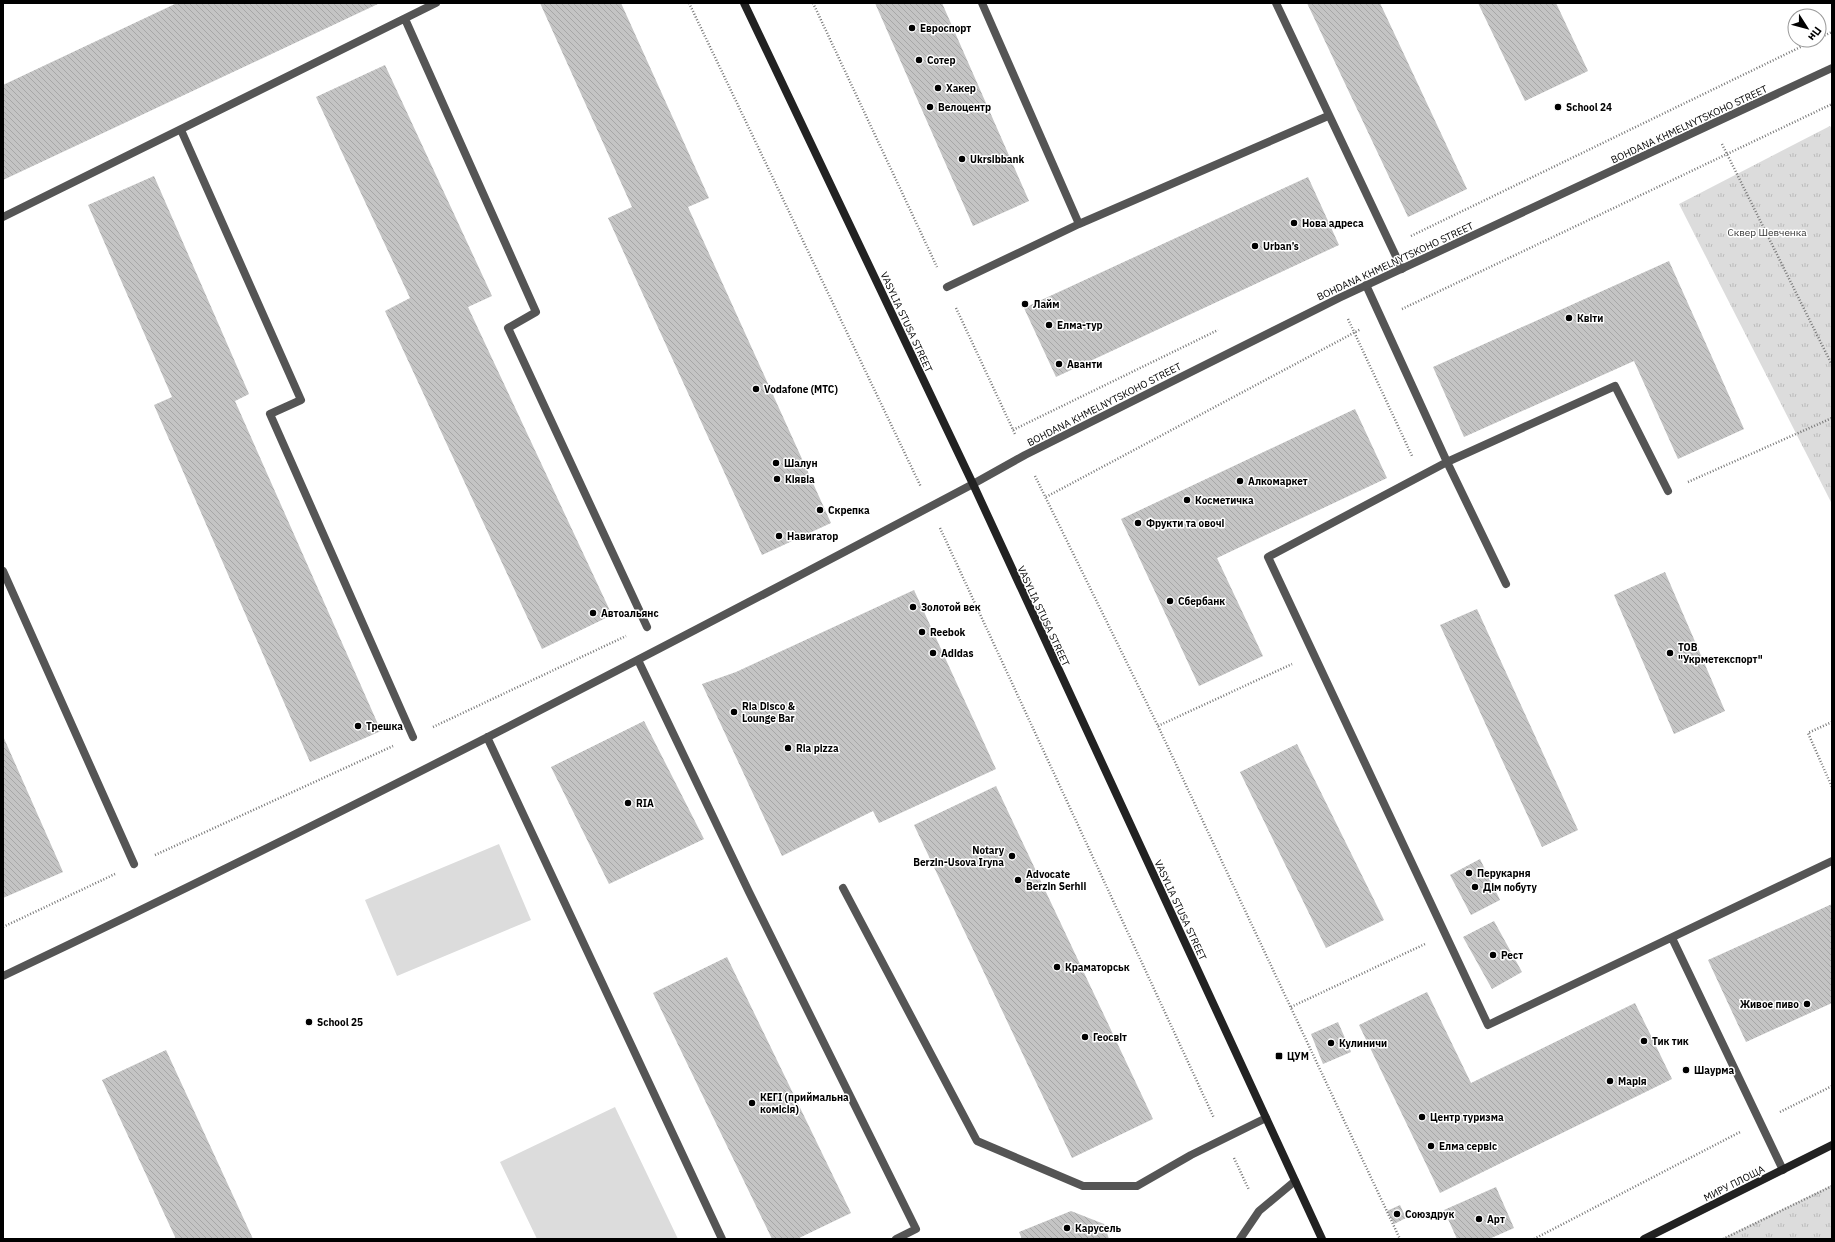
<svg xmlns="http://www.w3.org/2000/svg" width="1835" height="1242" viewBox="0 0 1835 1242" font-family="'IBM Plex Sans',sans-serif">
<defs>
<pattern id="park-tufts" width="24" height="20" patternUnits="userSpaceOnUse"><rect width="24" height="20" fill="#dcdcdc"/><path d="M3 7l-1-3M5 7V3M7 7l1-3M15 17l-1-3M17 17v-4M19 17l1-3" fill="none" stroke="#bbb"/></pattern>
<pattern id="building-back-hatch" width="6" height="6" patternUnits="userSpaceOnUse"><rect width="6" height="6" fill="#c4c4c4"/><path d="M-1 5l2 2M0 0l6 6M5-1l2 2" fill="none" stroke="#a7a7a7"/></pattern>
</defs>
<rect width="100%" height="100%" fill="#fff"/>
<!-- park -->
<path fill="url(#park-tufts)" d="M 1830,126 L 1832,129 L 1832,504 L 1679,204 Z
M 1832,1185 L 1832,1239 L 1721,1239 Z"/>
<!-- garden -->
<path fill="#dcdcdc" d="M 499,844 L 531,920 L 397,976 L 365,900 Z
M 615,1107 L 678,1239 L 537,1239 L 500,1162 Z"/>
<!-- building -->
<path fill="url(#building-back-hatch)" d="M 177,3 L 380,3 L 3,180 L 3,85 Z
M 540,3 L 621,3 L 709,198 L 688,207 L 831,523 L 762,555 L 608,218 L 632,207 Z
M 875,3 L 942,3 L 1029,201 L 973,226 Z
M 1307,3 L 1380,3 L 1467,189 L 1408,217 Z
M 1478,3 L 1556,3 L 1588,71 L 1525,101 Z
M 385,65 L 492,296 L 468,307 L 612,615 L 542,649 L 385,311 L 410,298 L 316,97 Z
M 154,176 L 249,394 L 235,401 L 381,731 L 310,762 L 154,405 L 172,397 L 88,205 Z
M 1308,177 L 1339,245 L 1056,377 L 1024,308 Z
M 1669,261 L 1744,429 L 1678,459 L 1634,361 L 1464,437 L 1433,367 Z
M 1355,409 L 1387,478 L 1217,558 L 1263,656 L 1199,686 L 1121,519 Z
M 1665,572 L 1725,711 L 1674,734 L 1614,595 Z
M 914,590 L 996,769 L 879,823 L 873,811 L 782,856 L 702,684 L 736,672 Z
M 1477,609 L 1578,830 L 1542,847 L 1440,625 Z
M 644,721 L 704,839 L 609,884 L 551,767 Z
M 3,736 L 63,872 L 3,898 Z
M 1297,744 L 1384,920 L 1326,948 L 1240,772 Z
M 996,786 L 1153,1119 L 1072,1158 L 914,825 Z
M 1480,859 L 1500,900 L 1471,915 L 1450,875 Z
M 1832,904 L 1832,1003 L 1746,1042 L 1708,960 Z
M 1494,921 L 1522,972 L 1492,989 L 1463,937 Z
M 727,957 L 851,1213 L 797,1239 L 772,1239 L 653,993 Z
M 1427,992 L 1471,1083 L 1635,1003 L 1672,1079 L 1440,1193 L 1359,1025 Z
M 1338,1022 L 1351,1052 L 1323,1064 L 1311,1034 Z
M 166,1050 L 253,1239 L 176,1239 L 102,1080 Z
M 1496,1187 L 1514,1228 L 1489,1239 L 1457,1239 L 1444,1210 Z
M 1400,1205 L 1406,1218 L 1394,1224 L 1387,1211 Z
M 1071,1211 L 1104,1224 L 1109,1239 L 1022,1239 L 1019,1232 Z"/>
<g fill="none" stroke-linecap="round" stroke-linejoin="round">
<!-- path -->
<path stroke="#777" stroke-width="2.5" stroke-dasharray="1 2" stroke-linecap="butt" d="M 689,3 L 921,487
M 813,3 L 937,267
M 1819,38 L 1832,32
M 1722,144 L 1832,365
M 1411,236 L 1815,40
M 956,308 L 1015,434
M 1402,309 L 1832,104
M 1348,319 L 1412,456
M 1013,430 L 1218,330
M 1035,476 L 1158,726 L 1400,1239
M 1688,482 L 1832,418
M 1046,497 L 1361,329
M 940,528 L 1214,1118
M 1832,722 L 1808,733 L 1832,787
M 1158,726 L 1292,664
M 433,727 L 626,636
M 155,855 L 393,746
M 3,927 L 115,874
M 1291,1007 L 1425,944
M 1780,1112 L 1832,1086
M 1234,1158 L 1249,1190
M 1534,1239 L 1740,1132
M 1723,1239 L 1832,1186"/>
<!-- lane -->
<path stroke="#555" stroke-width="8" d="M 982,3 L 1079,224
M 1276,3 L 1402,269
M 405,19 L 536,312 L 508,328 L 647,627
M 181,130 L 301,400 L 270,414 L 413,737
M 3,217 L 436,3
M 1366,285 L 1447,462 L 1506,584
M 947,287 L 1079,224 L 1328,116
M 1668,491 L 1615,386 L 1447,462 L 1268,557 L 1488,1025 L 1832,861
M 3,571 L 134,864
M 638,660 L 749,892 L 916,1229 L 896,1239
M 487,737 L 722,1239
M 843,888 L 977,1141 L 1083,1186 L 1137,1186 L 1191,1155 L 1266,1118
M 1672,938 L 1783,1170
M 3,976 C 331,821 652,654 973,484
M 1240,1239 L 1259,1211 L 1295,1181"/>
<!-- street -->
<path stroke="#555" stroke-width="8" d="M 973,484 L 1025,455 L 1339,298 L 1832,68"/>
<!-- secondary -->
<path stroke="#222" stroke-width="8" d="M 744,3 L 973,484 L 1322,1239
M 1644,1239 L 1832,1145"/>
</g>
<!-- markers -->
<g fill="#000" stroke="#fff" stroke-width="1.5">
<circle cx="912" cy="28" r="4"/>
<circle cx="919" cy="60" r="4"/>
<circle cx="938" cy="88" r="4"/>
<circle cx="930" cy="107" r="4"/>
<circle cx="1558" cy="107" r="4"/>
<circle cx="962" cy="159" r="4"/>
<circle cx="1294" cy="223" r="4"/>
<circle cx="1255" cy="246" r="4"/>
<circle cx="1025" cy="304" r="4"/>
<circle cx="1569" cy="318" r="4"/>
<circle cx="1049" cy="325" r="4"/>
<circle cx="1059" cy="364" r="4"/>
<circle cx="756" cy="389" r="4"/>
<circle cx="776" cy="463" r="4"/>
<circle cx="777" cy="479" r="4"/>
<circle cx="1240" cy="481" r="4"/>
<circle cx="1187" cy="500" r="4"/>
<circle cx="820" cy="510" r="4"/>
<circle cx="1138" cy="523" r="4"/>
<circle cx="779" cy="536" r="4"/>
<circle cx="1170" cy="601" r="4"/>
<circle cx="913" cy="607" r="4"/>
<circle cx="593" cy="613" r="4"/>
<circle cx="922" cy="632" r="4"/>
<circle cx="933" cy="653" r="4"/>
<circle cx="1670" cy="653" r="4"/>
<circle cx="734" cy="712" r="4"/>
<circle cx="358" cy="726" r="4"/>
<circle cx="788" cy="748" r="4"/>
<circle cx="628" cy="803" r="4"/>
<circle cx="1012" cy="856" r="4"/>
<circle cx="1469" cy="873" r="4"/>
<circle cx="1018" cy="880" r="4"/>
<circle cx="1475" cy="887" r="4"/>
<circle cx="1493" cy="955" r="4"/>
<circle cx="1057" cy="967" r="4"/>
<circle cx="1807" cy="1004" r="4"/>
<circle cx="309" cy="1022" r="4"/>
<circle cx="1085" cy="1037" r="4"/>
<circle cx="1644" cy="1041" r="4"/>
<circle cx="1331" cy="1043" r="4"/>
<rect x="1275" y="1052" width="8" height="8" rx="2"/>
<circle cx="1686" cy="1070" r="4"/>
<circle cx="1610" cy="1081" r="4"/>
<circle cx="752" cy="1103" r="4"/>
<circle cx="1422" cy="1117" r="4"/>
<circle cx="1431" cy="1146" r="4"/>
<circle cx="1397" cy="1214" r="4"/>
<circle cx="1479" cy="1219" r="4"/>
<circle cx="1067" cy="1228" r="4"/>
</g>
<g text-anchor="middle" stroke-width="3" stroke-linejoin="round" paint-order="stroke">
<!-- poi labels -->
<g font-size="10" font-weight="bold" fill="#000" stroke="#fff" text-anchor="start">
<text x="920" y="32">Евроспорт</text>
<text x="927" y="64">Сотер</text>
<text x="946" y="92">Хакер</text>
<text x="938" y="111">Велоцентр</text>
<text x="1566" y="111">School 24</text>
<text x="970" y="163">Ukrsibbank</text>
<text x="1302" y="227">Нова адреса</text>
<text x="1263" y="250">Urban’s</text>
<text x="1033" y="308">Лайм</text>
<text x="1577" y="322">Квіти</text>
<text x="1057" y="329">Елма-тур</text>
<text x="1067" y="368">Аванти</text>
<text x="764" y="393">Vodafone (МТС)</text>
<text x="784" y="467">Шалун</text>
<text x="785" y="483">Кіявіа</text>
<text x="1248" y="485">Алкомаркет</text>
<text x="1195" y="504">Косметичка</text>
<text x="828" y="514">Скрепка</text>
<text x="1146" y="527">Фрукти та овочі</text>
<text x="787" y="540">Навигатор</text>
<text x="1178" y="605">Сбербанк</text>
<text x="921" y="611">Золотой век</text>
<text x="601" y="617">Автоальянс</text>
<text x="930" y="636">Reebok</text>
<text x="1678" y="651">ТОВ<tspan x="1678" dy="12">"Укрметекспорт"</tspan></text>
<text x="941" y="657">Adidas</text>
<text x="742" y="710">Ria Disco &amp;<tspan x="742" dy="12">Lounge Bar</tspan></text>
<text x="366" y="730">Трешка</text>
<text x="796" y="752">Ria pizza</text>
<text x="636" y="807">RIA</text>
<text x="1004" y="854" text-anchor="end">Notary<tspan x="1004" dy="12">Berzin-Usova Iryna</tspan></text>
<text x="1477" y="877">Перукарня</text>
<text x="1026" y="878">Advocate<tspan x="1026" dy="12">Berzin Serhii</tspan></text>
<text x="1483" y="891">Дім побуту</text>
<text x="1501" y="959">Рест</text>
<text x="1065" y="971">Краматорськ</text>
<text x="1799" y="1008" text-anchor="end">Живое пиво</text>
<text x="317" y="1026">School 25</text>
<text x="1093" y="1041">Геосвіт</text>
<text x="1652" y="1045">Тик тик</text>
<text x="1339" y="1047">Кулиничи</text>
<text x="1287" y="1060">ЦУМ</text>
<text x="1694" y="1074">Шаурма</text>
<text x="1618" y="1085">Марія</text>
<text x="760" y="1101">КЕГІ (приймальна<tspan x="760" dy="12">комісія)</tspan></text>
<text x="1430" y="1121">Центр туризма</text>
<text x="1439" y="1150">Елма сервіс</text>
<text x="1405" y="1218">Союздрук</text>
<text x="1487" y="1223">Арт</text>
<text x="1075" y="1232">Карусель</text>
</g>
<!-- street labels -->
<g font-size="10" fill="#000" stroke="#fff">
<text transform="translate(1689 124) rotate(-25)" y="4">BOHDANA KHMELNYTSKOHO STREET</text>
<text transform="translate(1395 261) rotate(-25)" y="4">BOHDANA KHMELNYTSKOHO STREET</text>
<text transform="translate(907 322) rotate(65)" y="4">VASYLIA STUSA STREET</text>
<text transform="translate(1104 404) rotate(-27)" y="4">BOHDANA KHMELNYTSKOHO STREET</text>
<text transform="translate(1044 616) rotate(65)" y="4">VASYLIA STUSA STREET</text>
<text transform="translate(1181 910) rotate(65)" y="4">VASYLIA STUSA STREET</text>
<text transform="translate(1734 1183) rotate(-27)" y="4">МИРУ ПЛОЩА</text>
</g>
<!-- park labels -->
<g font-size="10" fill="#333" stroke="#fff">
<text x="1767" y="236">Сквер Шевченка</text>
</g>
</g>
<!-- border -->
<rect width="1835" height="1242" fill="none" stroke="#000000" stroke-width="8"/>
<!-- north arrow -->
<g transform="translate(1807 28) rotate(126)"><circle r="19" fill="#ffffff" stroke="#999999"/>
<path d="M0-3L7 15L0 10L-7 15Z" fill="#000000"/>
<text y="-6" font-size="11" font-weight="bold" text-anchor="middle" fill="#000000">Пн</text>
</g>
</svg>
